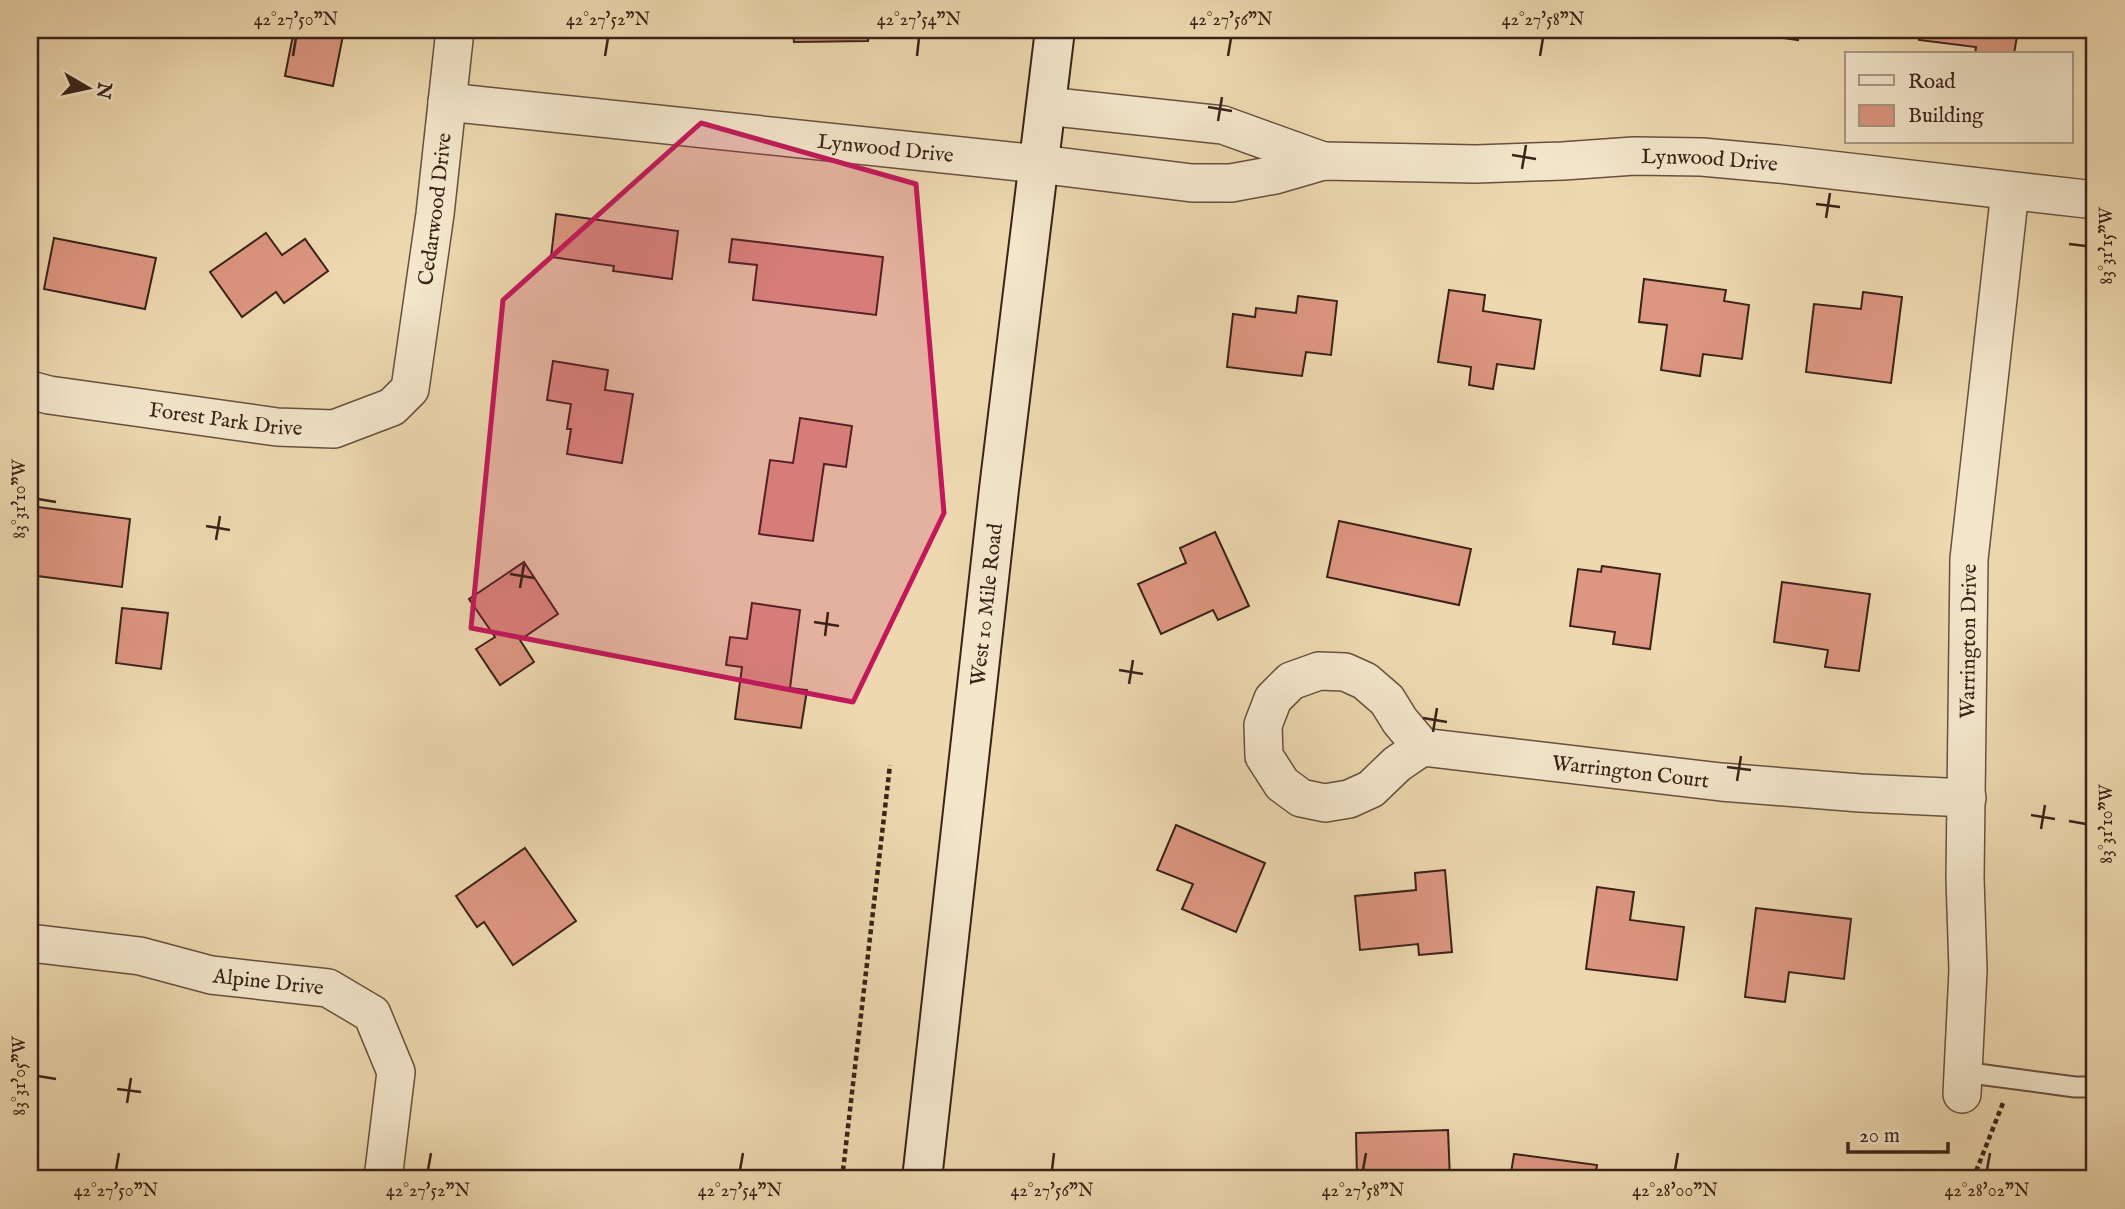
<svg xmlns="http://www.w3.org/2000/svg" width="2125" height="1209" font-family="'IM FELL English',serif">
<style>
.building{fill:#dd9681;stroke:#3a2219;stroke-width:2}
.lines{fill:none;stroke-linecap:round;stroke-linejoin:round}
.service-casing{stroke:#67503e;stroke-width:23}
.minor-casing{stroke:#67503e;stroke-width:40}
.secondary-casing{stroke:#3a2219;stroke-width:42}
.path{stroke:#3a2219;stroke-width:4.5;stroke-dasharray:5 3.5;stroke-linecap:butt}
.service{stroke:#f3e6cb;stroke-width:19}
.minor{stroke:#f3e6cb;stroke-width:37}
.secondary{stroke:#f3e6cb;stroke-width:38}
.marked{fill:#c2185b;fill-opacity:0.2;stroke:#c2185b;stroke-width:5;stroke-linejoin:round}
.ticks{fill:none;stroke:#3a2219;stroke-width:2.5}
.labels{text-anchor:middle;stroke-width:7;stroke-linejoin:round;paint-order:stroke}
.street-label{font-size:21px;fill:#3a2219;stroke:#f3e6cb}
.neatline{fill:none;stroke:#3a2219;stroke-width:2.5}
.ticks-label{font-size:18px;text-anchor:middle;fill:#3a2219}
</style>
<rect width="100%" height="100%" fill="#edd8af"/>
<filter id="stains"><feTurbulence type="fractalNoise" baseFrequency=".00286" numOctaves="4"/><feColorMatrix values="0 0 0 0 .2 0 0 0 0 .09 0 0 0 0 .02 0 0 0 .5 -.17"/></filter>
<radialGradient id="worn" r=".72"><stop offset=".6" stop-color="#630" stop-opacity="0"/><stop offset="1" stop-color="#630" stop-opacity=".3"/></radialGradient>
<g class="building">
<polygon points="294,30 344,30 333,86 285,76"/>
<polygon points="793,30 869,30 868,41 794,42"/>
<polygon points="1398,30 1433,30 1433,35"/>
<polygon points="1607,30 1646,30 1645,35"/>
<polygon points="1724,30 1799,30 1798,40"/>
<polygon points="1920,30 2018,30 2014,54 1975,54 1976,47 1919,40"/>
<polygon points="556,214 678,231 672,279 613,271 614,266 551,257"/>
<polygon points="266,233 282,255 305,239 328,271 284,303 276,292 242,317 210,272"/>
<polygon points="54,238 156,258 145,309 44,289"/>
<polygon points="732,239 883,257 876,315 753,300 757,265 729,262"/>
<polygon points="1644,279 1726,290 1724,301 1749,305 1742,359 1703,354 1700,376 1661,370 1667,325 1639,322"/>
<polygon points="1449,290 1485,295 1483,311 1541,320 1534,369 1497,364 1493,389 1469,385 1471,367 1438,362"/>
<polygon points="1863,292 1902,297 1891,383 1806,372 1814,304 1861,309"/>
<polygon points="1298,296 1337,301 1331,355 1306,352 1302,376 1227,367 1233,314 1255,317 1256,308 1296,313"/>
<polygon points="2095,341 2095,390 2089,390"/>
<polygon points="553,361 608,370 605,390 633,394 622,463 567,454 571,429 567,429 571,404 547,400"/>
<polygon points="800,418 852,426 846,467 824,464 813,541 759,534 770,460 793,463"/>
<polygon points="30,506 130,519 122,587 30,575"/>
<polygon points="1339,521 1471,549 1459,605 1327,577"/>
<polygon points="1215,532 1249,606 1218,620 1213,610 1161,634 1138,584 1186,563 1180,548"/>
<polygon points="524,562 558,614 520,640 534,662 500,685 476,649 495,637 469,599"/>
<polygon points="1602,566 1660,574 1650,649 1613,644 1615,632 1570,626 1578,569 1601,572"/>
<polygon points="1782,582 1870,594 1859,671 1825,667 1828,650 1774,642"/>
<polygon points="752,603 800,610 790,688 807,690 801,728 735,719 742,667 726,665 730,637 747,639"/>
<polygon points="122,608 168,613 161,669 116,663"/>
<polygon points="2094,639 2095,639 2095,680 2089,679"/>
<polygon points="1176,825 1265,863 1236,932 1182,909 1193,884 1157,870"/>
<polygon points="525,848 576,921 513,965 484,922 477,927 456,896"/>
<polygon points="1445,870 1452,952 1419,955 1418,944 1360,950 1355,896 1416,890 1415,873"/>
<polygon points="1597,887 1634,892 1630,920 1684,927 1677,980 1586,969"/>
<polygon points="1756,908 1851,919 1844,979 1789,972 1785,1002 1745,997"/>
<polygon points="2089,1031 2095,1031 2095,1068 2087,1067"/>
<polygon points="1448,1130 1450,1179 1357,1179 1356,1133"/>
<polygon points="1514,1154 1597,1165 1595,1179 1510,1179"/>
<polygon points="1651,1170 1717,1178 1717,1179 1650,1179"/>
</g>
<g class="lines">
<defs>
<polyline id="service" points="1963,1072 2075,1087 2095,1087"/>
<g id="minor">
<path id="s1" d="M447,102L1039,164L1192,183H1231L1275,175L1323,161L1476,164L1563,161L1634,156L1702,157L1779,164L2095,200"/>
<polyline points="1046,106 1223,125 1323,161"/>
<path id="s2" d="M30,390L49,395L277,427L334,429L392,407L410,389L435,214L455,30"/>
<path id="s3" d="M1422,747L1400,721L1387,700L1365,681L1345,672L1319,671L1291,681L1273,699L1263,725L1264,756L1282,784L1301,798L1325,803L1349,799L1371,789L1397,764L1422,747L1721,782L1860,793L1967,798"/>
<path id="s4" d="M30,943L140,956L211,975L328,988L372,1014L396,1072L383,1179"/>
<path id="s5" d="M1962,1094L1968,970L1965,878L1969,559L2010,191"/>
</g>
<g id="secondary">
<path id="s6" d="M922,1179L999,489L1055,30"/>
</g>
</defs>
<use href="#service" class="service-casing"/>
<use href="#minor" class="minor-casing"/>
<use href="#secondary" class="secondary-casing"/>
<g class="path">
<polyline points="842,1179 890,765"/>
<polyline points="1973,1179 2003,1103"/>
</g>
<use href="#service" class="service"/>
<use href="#minor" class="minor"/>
<use href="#secondary" class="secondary"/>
</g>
<path class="marked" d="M701,123L916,184L944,513L853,702L471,628L503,300Z"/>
<path class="ticks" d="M293,56L296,38M605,56L608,38M917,56L919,38M1228,56L1231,38M1540,56L1543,38M1208,107L1232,111M1218,121L1222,97M1512,155L1536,159M1522,169L1526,145M1816,204L1840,207M1826,218L1830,193M2069,244L2086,246M38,499L56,502M206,526L230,530M216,540L220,516M510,574L534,578M520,588L524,564M814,622L839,626M825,636L828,612M1119,670L1143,674M1129,684L1133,660M1423,718L1447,722M1433,732L1437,708M1727,767L1751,770M1737,781L1741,756M2031,815L2055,819M2069,821L2086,824M2041,829L2045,805M38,1076L56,1079M117,1089L141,1092M127,1103L131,1078M116,1170L119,1153M428,1170L431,1153M740,1170L743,1153M1052,1170L1054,1153M1363,1170L1366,1153M1675,1170L1678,1153M1987,1170L1990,1153"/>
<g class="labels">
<g class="street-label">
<text dy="7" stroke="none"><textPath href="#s1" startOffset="441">Lynwood Drive</textPath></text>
<text dy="7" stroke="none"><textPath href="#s1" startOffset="1270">Lynwood Drive</textPath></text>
<text dy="7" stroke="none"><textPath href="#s2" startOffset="576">Cedarwood Drive</textPath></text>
<text dy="7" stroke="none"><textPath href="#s2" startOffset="198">Forest Park Drive</textPath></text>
<text dy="7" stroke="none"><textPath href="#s6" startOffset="578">West 10 Mile Road</textPath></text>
<text dy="7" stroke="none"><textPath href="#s5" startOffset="453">Warrington Drive</textPath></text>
<text dy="7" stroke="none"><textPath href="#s3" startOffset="656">Warrington Court</textPath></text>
<text dy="7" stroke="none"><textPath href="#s4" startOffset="242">Alpine Drive</textPath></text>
</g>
</g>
<rect width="2125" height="1209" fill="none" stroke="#edd8af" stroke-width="77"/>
<rect x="1845" y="52" width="228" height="91" fill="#f3e6cb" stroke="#a99884" stroke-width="2"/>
<rect x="1859" y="75" width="35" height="10" fill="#f3e6cb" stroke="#a99884" stroke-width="2"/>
<text x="1908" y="88" font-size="21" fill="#3a2219">Road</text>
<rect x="1859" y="105" width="35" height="21" fill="#dd9681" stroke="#a99884" stroke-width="2"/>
<text x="1908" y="122" font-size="21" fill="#3a2219">Building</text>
<g transform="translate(88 88) rotate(99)" stroke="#f3e6cb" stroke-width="5" paint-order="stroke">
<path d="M0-5L12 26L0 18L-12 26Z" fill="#3a2219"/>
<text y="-10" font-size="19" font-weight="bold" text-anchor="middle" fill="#3a2219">N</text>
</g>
<path d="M1848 1142v10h100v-10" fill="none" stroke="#3a2219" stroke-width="3.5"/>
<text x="1859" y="1142" font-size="21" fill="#3a2219" stroke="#f3e6cb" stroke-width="5" paint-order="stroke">20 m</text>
<rect x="38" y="38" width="2048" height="1132" class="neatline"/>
<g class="ticks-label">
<text x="296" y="25">42°27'50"N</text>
<text x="608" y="25">42°27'52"N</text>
<text x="919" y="25">42°27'54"N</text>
<text x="1231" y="25">42°27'56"N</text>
<text x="1543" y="25">42°27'58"N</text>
<text transform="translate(2106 246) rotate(-90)" y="6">83°31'15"W</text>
<text transform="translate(19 499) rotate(-90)" y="6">83°31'10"W</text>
<text transform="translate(2106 824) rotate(-90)" y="6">83°31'10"W</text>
<text transform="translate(19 1076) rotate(-90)" y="6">83°31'05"W</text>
<text x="116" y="1196">42°27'50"N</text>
<text x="428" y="1196">42°27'52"N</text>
<text x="740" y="1196">42°27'54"N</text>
<text x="1052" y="1196">42°27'56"N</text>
<text x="1363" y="1196">42°27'58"N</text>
<text x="1675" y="1196">42°28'00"N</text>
<text x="1987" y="1196">42°28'02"N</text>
</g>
<rect width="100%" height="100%" filter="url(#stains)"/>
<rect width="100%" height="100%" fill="url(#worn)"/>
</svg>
